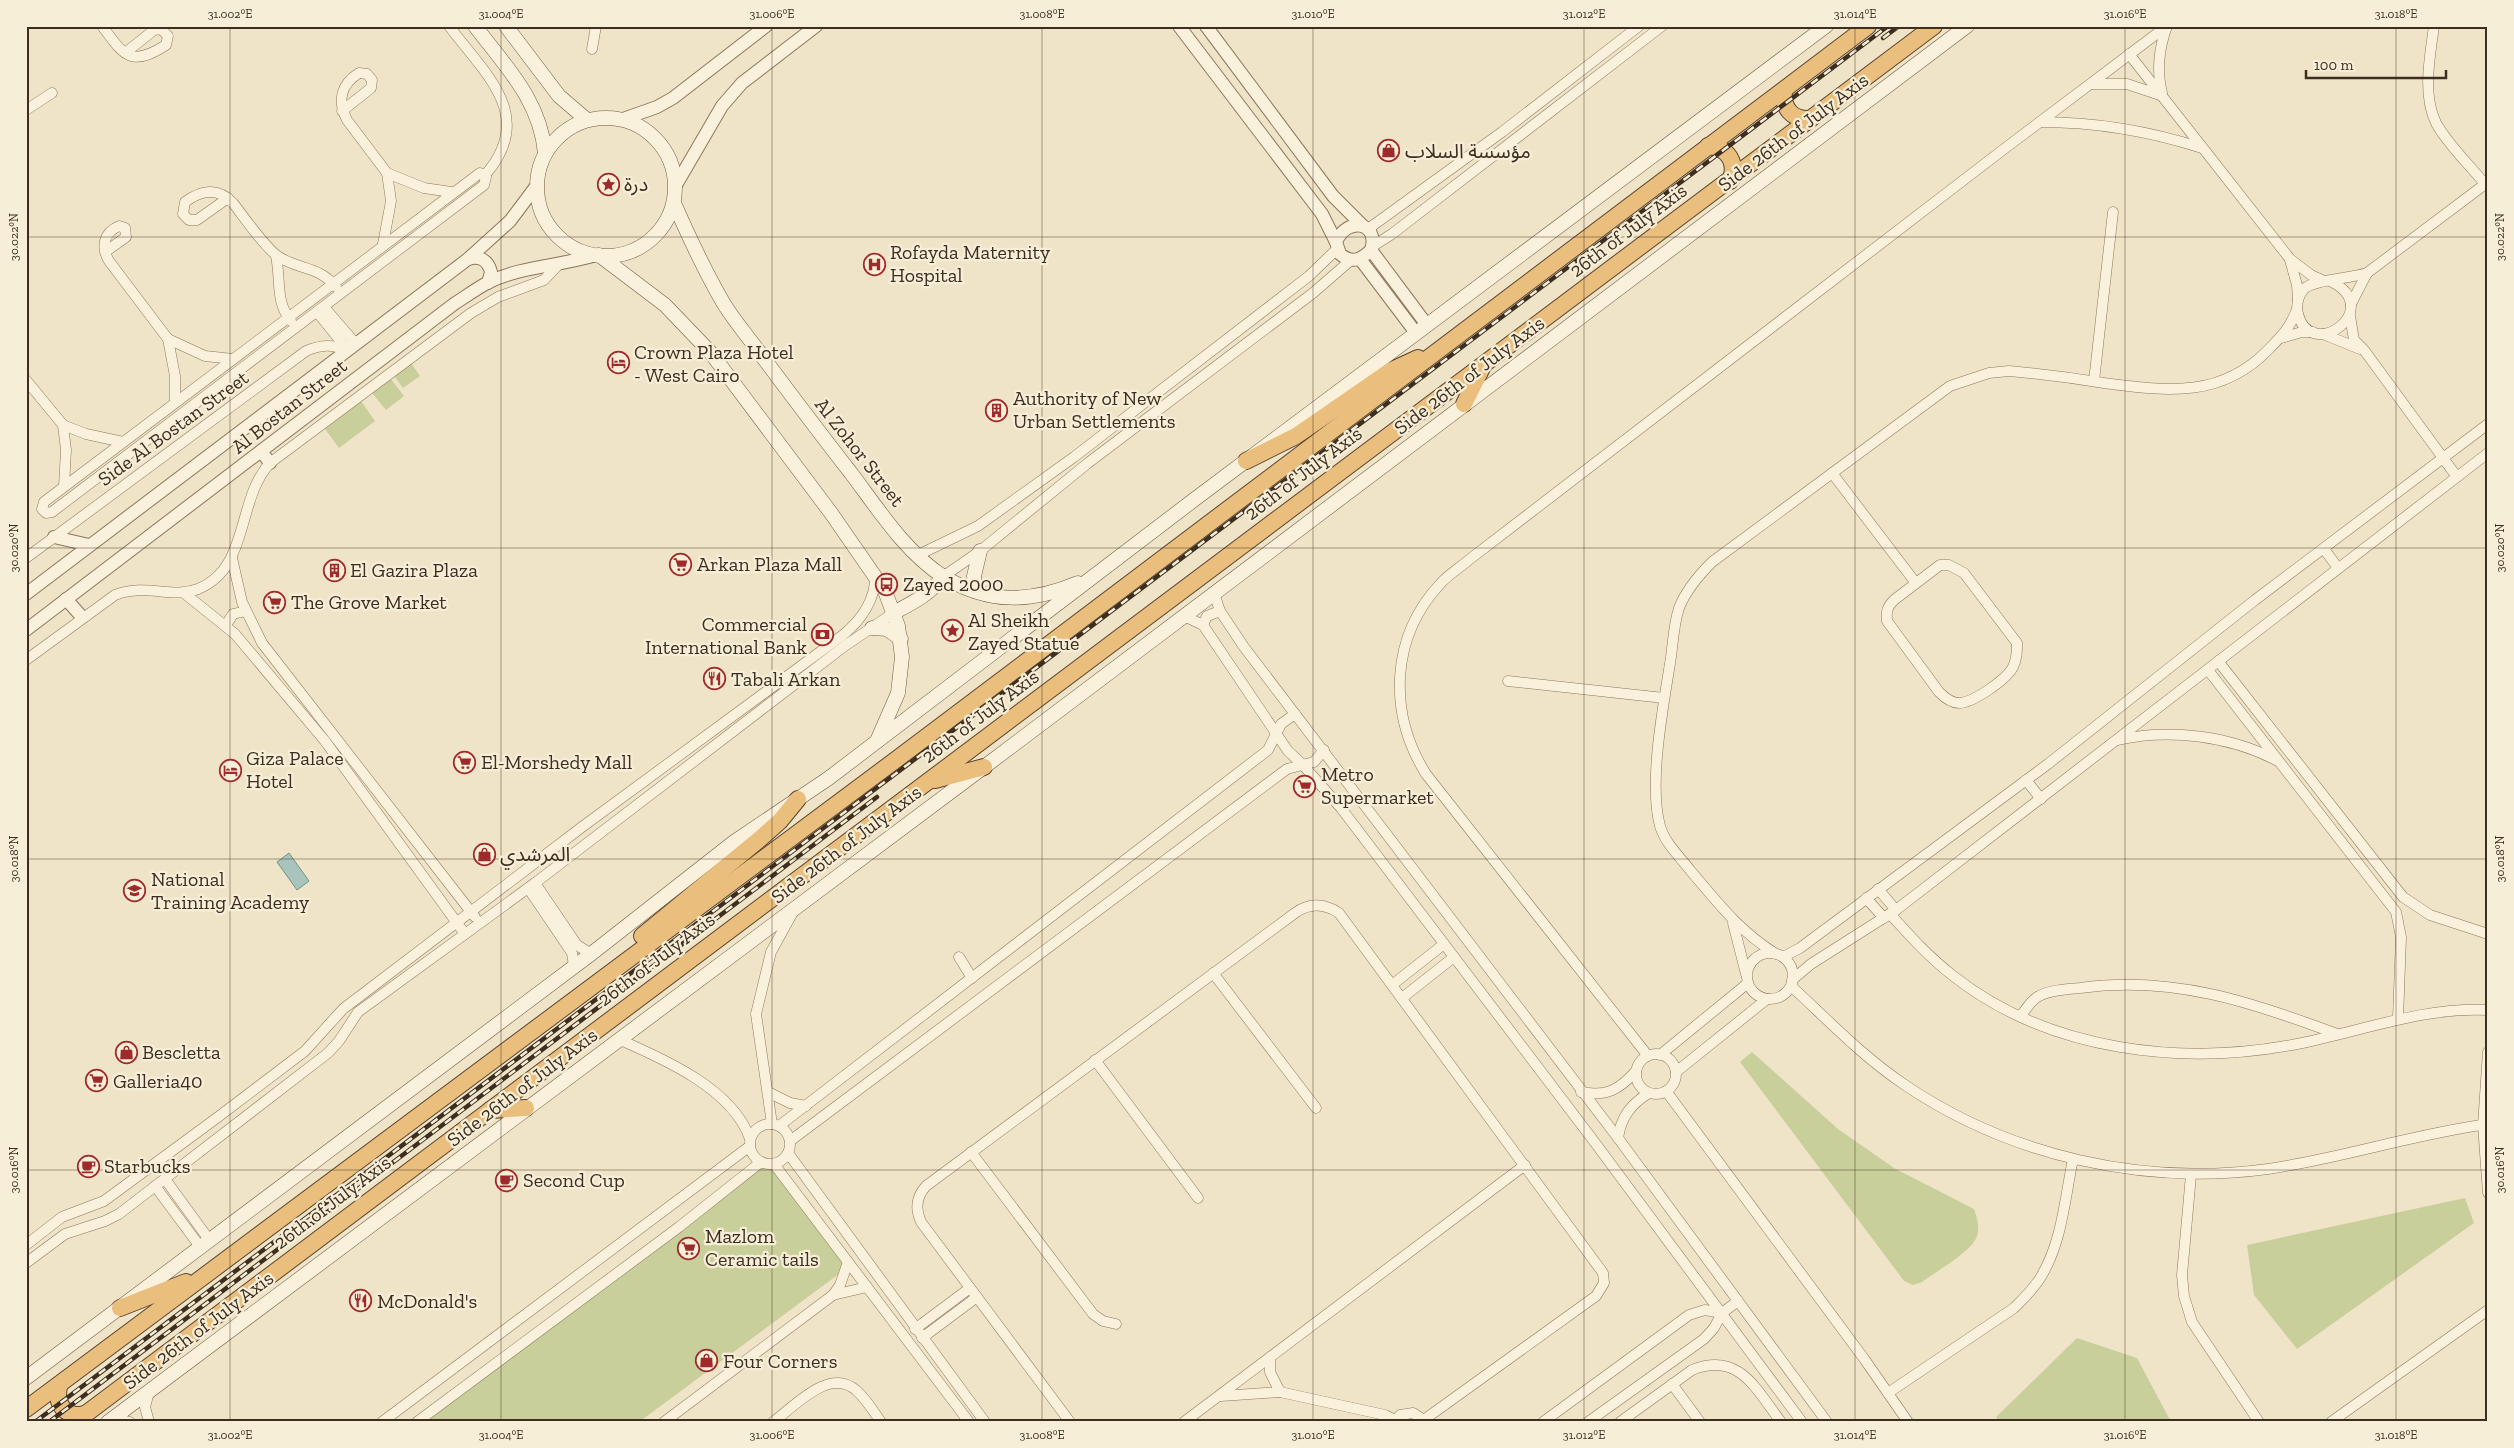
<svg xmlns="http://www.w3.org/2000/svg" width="2514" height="1448" font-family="'Zilla Slab','Noto Sans Arabic',serif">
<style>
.green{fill:#c9cf9b}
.water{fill:#a9c4bc;stroke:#6f938a}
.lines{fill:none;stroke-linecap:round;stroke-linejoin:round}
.minor-casing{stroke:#8d765c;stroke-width:11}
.tertiary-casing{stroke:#8d765c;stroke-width:14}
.secondary-casing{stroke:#6f573f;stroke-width:15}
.trunk-casing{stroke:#5b4430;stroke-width:18}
.minor{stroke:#faf1dc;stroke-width:10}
.tertiary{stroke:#faf1dc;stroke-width:12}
.secondary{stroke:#faf1dc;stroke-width:14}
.trunk{stroke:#eabe7c;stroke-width:16}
.rail-casing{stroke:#3d2e20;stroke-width:4.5}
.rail{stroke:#f7eed8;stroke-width:2.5;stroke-dasharray:8;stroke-linecap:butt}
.ticks{fill:none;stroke:#3d2e20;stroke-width:1;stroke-opacity:0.45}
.labels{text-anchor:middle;stroke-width:4.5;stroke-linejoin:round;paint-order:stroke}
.street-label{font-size:20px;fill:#3d2e20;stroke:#f7eed8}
.poi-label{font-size:20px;fill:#3d2e20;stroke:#f7eed8;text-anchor:start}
.neatline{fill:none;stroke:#3d2e20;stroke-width:2}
.ticks-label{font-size:12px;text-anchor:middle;fill:#3d2e20}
</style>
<rect width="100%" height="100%" fill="#f0e4c8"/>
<g class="green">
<polygon points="411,363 420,376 403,388 394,376"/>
<polygon points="391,379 404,396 386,410 372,393"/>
<polygon points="361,401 375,421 339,448 325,429"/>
<path d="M1752,1052L1838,1129L1894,1168L1974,1209C1977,1218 1980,1226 1977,1236C1973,1251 1935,1272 1922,1282L1913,1285L1904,1281L1740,1062Z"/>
<polygon points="775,1158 855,1262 639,1422 423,1422"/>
<polygon points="2465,1198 2474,1223 2297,1349 2254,1295 2247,1245"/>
<polygon points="2077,1338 2137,1358 2171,1422 1999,1422 1996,1417"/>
</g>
<polygon class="water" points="289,853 309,881 297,890 277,862"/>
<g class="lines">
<defs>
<g id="minor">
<path d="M102,26C124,55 130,68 166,45L168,36L161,29L154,30L125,53"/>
<path d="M449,26C485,74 537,116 485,175"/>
<path d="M2434,26C2430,57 2422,94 2436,123C2448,145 2469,164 2485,184"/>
<polyline points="592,49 596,26"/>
<polyline points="2129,54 2290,259 2311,275 2322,280"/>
<polyline points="2091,84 2127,84 2160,95"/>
<path d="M2162,93C2156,69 2159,48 2167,26"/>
<polyline points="26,110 52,93"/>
<path d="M342,111L371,88L372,80L367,74L359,73C341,84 337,101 347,120L387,173L424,188L451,192"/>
<path d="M2040,122C2097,122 2149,131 2202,148"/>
<polygon points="480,173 486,177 484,185 52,512 46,513 42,509 44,502"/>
<path d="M228,198L197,220H189L183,214L185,202C201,190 218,187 233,203C244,217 266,249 279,257C300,270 319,266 336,287"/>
<polyline points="1368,229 1502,132 1639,26"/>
<polyline points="383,244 391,201 387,173"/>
<polyline points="1373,246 1392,234 1662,26"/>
<path d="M105,252L126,237L125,228L119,226C103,233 101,247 109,261L168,339L175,376V402"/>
<path d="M276,256C281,279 275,302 291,321"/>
<polyline points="2290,260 2297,285 2298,299"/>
<path d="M2330,281C2387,308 2311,364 2298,314C2296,305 2298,296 2304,289C2314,279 2350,279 2367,273L2488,182"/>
<polyline points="2351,304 2367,273"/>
<polyline points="324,307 356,344"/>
<polyline points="317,312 348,350"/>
<polyline points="2350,316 2354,340 2364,350 2457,477"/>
<polyline points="2323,334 2360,349"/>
<polyline points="2281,338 2302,332 2313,332"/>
<polyline points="168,339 205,356 233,359"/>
<polyline points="26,380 63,425 86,434 123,442"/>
<polyline points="2094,381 2113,212"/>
<polyline points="63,425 66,450 64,486"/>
<polyline points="1832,473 1915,582"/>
<polyline points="2324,549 2338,568"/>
<polyline points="918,555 978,526 1074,457 1309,276 1337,249"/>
<path d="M26,558L306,351C320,345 333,343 346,351"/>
<polyline points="232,558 242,602 262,643 475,917"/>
<path d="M1940,565H1949L1964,573L2017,643C2017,651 2017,659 2013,667C2007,679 1973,703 1959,703C1951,703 1945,698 1939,692L1887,621C1886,612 1887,607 1894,600Z"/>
<polyline points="944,576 980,551 1088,463 1313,293 1351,260"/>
<polyline points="184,593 235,634 325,741 465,934"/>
<polyline points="1214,593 1220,611 1244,647 1618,1138 1827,1422"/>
<polyline points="1184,616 1203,625 1288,751 1303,765 1341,808 1596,1144 1802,1422"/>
<polyline points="226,625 233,614 246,611"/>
<polyline points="1203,625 1207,616 1220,611"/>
<path d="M26,660L115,595C147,583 172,599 198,589C250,568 236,500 270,463L471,313L498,297L544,280L558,265"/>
<polyline points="2218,661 2403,897 2430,915 2488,934"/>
<polyline points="2208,670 2396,912 2401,937 2398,1019"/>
<polyline points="1508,681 1664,698"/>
<path d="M2118,740C2169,728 2230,736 2276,760"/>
<polyline points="2026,780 2041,799"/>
<polyline points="535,883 577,945 591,954"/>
<polyline points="528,888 572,953 574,966"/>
<polyline points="1878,889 1896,910"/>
<polyline points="1866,898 1884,918"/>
<path d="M1890,914C1910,936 1929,957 1952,975C2049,1052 2184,1067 2302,1043C2365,1030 2423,1007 2488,1010"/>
<polyline points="1733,923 1746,974"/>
<circle cx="1770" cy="976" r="23"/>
<path d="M1776,954C1740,932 1717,902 1690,870C1679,856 1665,843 1660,826C1648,782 1664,703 1671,657C1673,641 1674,623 1679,608C1686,590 1698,576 1712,562L1950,386L1989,373L2009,371C2041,374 2073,378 2104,383C2167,391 2221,399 2269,349C2282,336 2291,326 2297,309"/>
<polyline points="959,957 972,978"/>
<polyline points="1783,957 1800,948 2048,764 2255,600 2488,424"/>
<polyline points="1213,973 1316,1108"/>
<polyline points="1792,980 1811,964 1896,910 2488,453"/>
<polyline points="1392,985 1444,944"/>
<path d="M1791,986C1828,1020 1863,1057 1905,1085C2010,1156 2143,1186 2268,1169C2342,1158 2414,1134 2488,1124"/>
<polyline points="1402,998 1454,957"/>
<path d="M2021,1016C2026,1009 2031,1000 2039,996C2050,990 2067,989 2080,988C2172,975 2252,1002 2337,1034"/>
<path d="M618,1039C664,1059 733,1089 750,1139"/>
<polyline points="2488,1052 2483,1125 2488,1193"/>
<circle cx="1656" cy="1074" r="20"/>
<polyline points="1660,1055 1748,983"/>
<path d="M1648,1056L1426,774C1388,713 1390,637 1441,583C1449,574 1461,567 1470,559L2004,149L2167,26"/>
<polyline points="1095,1060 1198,1198"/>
<polyline points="1676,1072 1767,999"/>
<polyline points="1666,1091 1865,1360 1908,1422"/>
<polyline points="768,1092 790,1103 806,1106"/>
<path d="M1581,1092C1606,1097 1619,1090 1636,1071"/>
<polyline points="772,1124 756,1014 771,952 793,912"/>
<circle cx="770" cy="1144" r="20"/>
<polyline points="779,1126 1268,750 1281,724 1295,714"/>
<path d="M1618,1138C1621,1117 1631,1104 1649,1093"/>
<polyline points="790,1141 1287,769 1314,762 1324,750"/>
<polyline points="971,1152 1093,1314 1103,1321 1116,1324"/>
<polyline points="788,1153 985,1422"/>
<polyline points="774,1164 969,1422"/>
<polyline points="2191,1175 2182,1275 2184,1296 2192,1322 2259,1422"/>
<polyline points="165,1179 210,1241"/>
<polyline points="155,1186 201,1248"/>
<path d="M26,1245L62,1217L104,1201L218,1117L305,1051L343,1009L582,827L843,635C861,620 876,599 875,575"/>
<polyline points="26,1263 65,1234 105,1221 119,1214 328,1053 339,1041 358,1012 535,883 846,645 895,612"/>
<polyline points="833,1295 867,1287"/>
<polyline points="915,1329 970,1288"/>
<polyline points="922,1338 977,1297"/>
<polyline points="1270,1357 1270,1372 1280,1392"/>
<polyline points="1672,1384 1700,1422"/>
<polyline points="149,1392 145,1407 149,1422"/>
<path d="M1888,1393L2014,1308C2024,1298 2035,1288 2042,1275C2062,1241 2065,1198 2073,1159"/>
<polyline points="1221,1396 1280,1392 1385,1415 1395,1420"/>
<polyline points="113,1418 130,1422"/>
<polyline points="382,1422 750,1146"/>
<polyline points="417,1422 679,1227 761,1162"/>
<polyline points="664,1422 833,1295 840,1285 848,1262"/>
<path d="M773,1422C795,1406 830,1366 857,1391C866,1399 874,1412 881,1422"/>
<path d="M1070,1422L921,1222C915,1209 916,1197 926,1186L1295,913C1309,903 1324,903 1339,913L1603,1273L1604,1283L1596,1296L1425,1419"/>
<polyline points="1184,1422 1525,1165"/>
<polyline points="1394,1422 1400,1415 1413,1413 1427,1422"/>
<polyline points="1543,1422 1689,1315 1705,1310 1722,1313"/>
<polyline points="1588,1422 1704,1339 1714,1328 1722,1313 1738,1301"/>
<path d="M1620,1422L1692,1370C1739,1351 1756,1389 1781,1422"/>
<polyline points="2331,1422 2488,1310"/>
</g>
<g id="tertiary">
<polyline points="1179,26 1322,214 1336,242"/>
<polyline points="1206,26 1333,196 1363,226"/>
<polyline points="623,119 657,107 673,98 766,26"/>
<polyline points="676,185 722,106 742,83 816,26"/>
<path d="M1371,250C1361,260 1352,264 1340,254L1336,242C1347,216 1380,222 1371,250L1427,325"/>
<path d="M468,259C479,255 488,260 491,272L488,283"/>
<polyline points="1360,259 1416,333"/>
<polyline points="261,451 270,463"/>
<polyline points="54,537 89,545"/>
<polyline points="26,594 468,259 510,221 537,185"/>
<polyline points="66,599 82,617"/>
<path d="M26,630L454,304C465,297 476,289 487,283C521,266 560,266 596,255"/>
</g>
<g id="secondary">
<path d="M475,26C506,67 540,100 545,153"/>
<polyline points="506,26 559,96 587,120"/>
<circle cx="606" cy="187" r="69"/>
<path d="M674,203C689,237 705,272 724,304C735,322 750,339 762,356C792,396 821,435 851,473C878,509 906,553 944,577C989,604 1031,603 1078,583"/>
<polyline points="599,255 665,305 711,353 831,513 885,591 898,626 902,657 898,693 877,741"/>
<polyline points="975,591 974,576 980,551"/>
<path d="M895,612C914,602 930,594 944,576"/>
<polyline points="872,628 887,629 901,639"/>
<polyline points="26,1378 591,954 734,842 829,778 1195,499 1826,26"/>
<polyline points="108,1422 984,767 1967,26"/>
</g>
<g id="trunk">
<path d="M1784,90C1782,108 1792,120 1810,119"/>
<path d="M1708,146C1728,147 1738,163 1730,181"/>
<polyline points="1464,404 1482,368"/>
<polyline points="1246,461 1296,436 1390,371 1418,358"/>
<polyline points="935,780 984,767"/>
<polyline points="642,936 761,838 780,821 798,799"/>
<polyline points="490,1110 526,1108"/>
<polyline points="120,1308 186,1282"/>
<path d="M60,1384C53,1403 66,1419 85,1414"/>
<polyline points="26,1409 901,756 1868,26"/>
<polyline points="75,1422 1934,26"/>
</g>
</defs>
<use href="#minor" class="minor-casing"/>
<use href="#tertiary" class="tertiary-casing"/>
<use href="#secondary" class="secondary-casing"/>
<use href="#trunk" class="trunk-casing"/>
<use href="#minor" class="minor"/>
<use href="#tertiary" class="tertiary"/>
<use href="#secondary" class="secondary"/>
<use href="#trunk" class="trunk"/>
<defs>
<g id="rail">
<polyline points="1883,38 1899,26"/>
<polyline points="35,1422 1888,26"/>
<polyline points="49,1422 877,797"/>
</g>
</defs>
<use href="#rail" class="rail-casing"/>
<use href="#rail" class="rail"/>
</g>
<path class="ticks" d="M230,26V1422M501,26V1422M772,26V1422M1042,26V1422M1313,26V1422M1584,26V1422M1855,26V1422M2125,26V1422M2396,26V1422M26,237H2488M26,548H2488M26,859H2488M26,1170H2488"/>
<defs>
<symbol id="shop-ring" viewBox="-11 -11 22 22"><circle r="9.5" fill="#f7eed8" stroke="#9e2a2b" stroke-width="1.5"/><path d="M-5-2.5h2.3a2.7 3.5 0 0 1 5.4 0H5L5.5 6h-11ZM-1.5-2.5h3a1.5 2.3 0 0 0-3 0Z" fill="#9e2a2b"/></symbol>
<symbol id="sight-ring" viewBox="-11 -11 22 22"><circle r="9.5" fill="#f7eed8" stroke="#9e2a2b" stroke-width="1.5"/><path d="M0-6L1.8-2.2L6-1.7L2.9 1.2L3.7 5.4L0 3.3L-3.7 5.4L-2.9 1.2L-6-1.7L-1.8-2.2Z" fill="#9e2a2b"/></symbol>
<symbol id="hospital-ring" viewBox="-11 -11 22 22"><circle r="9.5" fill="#f7eed8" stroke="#9e2a2b" stroke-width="1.5"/><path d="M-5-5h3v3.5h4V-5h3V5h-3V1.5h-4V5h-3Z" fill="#9e2a2b"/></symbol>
<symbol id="hotel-ring" viewBox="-11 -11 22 22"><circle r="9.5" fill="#f7eed8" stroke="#9e2a2b" stroke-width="1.5"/><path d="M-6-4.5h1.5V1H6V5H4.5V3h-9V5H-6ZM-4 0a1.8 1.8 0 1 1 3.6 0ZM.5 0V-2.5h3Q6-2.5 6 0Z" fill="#9e2a2b"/></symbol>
<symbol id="building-ring" viewBox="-11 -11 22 22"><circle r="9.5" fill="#f7eed8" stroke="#9e2a2b" stroke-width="1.5"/><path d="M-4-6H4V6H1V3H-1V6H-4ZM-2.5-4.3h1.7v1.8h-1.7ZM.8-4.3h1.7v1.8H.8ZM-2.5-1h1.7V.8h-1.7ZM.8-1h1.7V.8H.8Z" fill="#9e2a2b"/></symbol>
<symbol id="supermarket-ring" viewBox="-11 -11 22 22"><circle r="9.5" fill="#f7eed8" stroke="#9e2a2b" stroke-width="1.5"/><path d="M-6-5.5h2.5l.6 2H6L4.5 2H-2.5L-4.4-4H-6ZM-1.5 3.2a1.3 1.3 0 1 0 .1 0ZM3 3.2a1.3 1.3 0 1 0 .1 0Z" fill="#9e2a2b"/></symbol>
<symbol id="bus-ring" viewBox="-11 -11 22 22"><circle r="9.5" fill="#f7eed8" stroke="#9e2a2b" stroke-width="1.5"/><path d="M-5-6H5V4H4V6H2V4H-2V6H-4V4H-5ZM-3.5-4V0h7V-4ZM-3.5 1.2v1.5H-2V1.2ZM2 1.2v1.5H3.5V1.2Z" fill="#9e2a2b"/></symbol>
<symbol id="bank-ring" viewBox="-11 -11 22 22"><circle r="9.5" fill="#f7eed8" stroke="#9e2a2b" stroke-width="1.5"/><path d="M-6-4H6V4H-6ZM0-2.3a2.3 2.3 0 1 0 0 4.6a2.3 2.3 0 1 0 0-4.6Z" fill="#9e2a2b"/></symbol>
<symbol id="restaurant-ring" viewBox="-11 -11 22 22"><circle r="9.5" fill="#f7eed8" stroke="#9e2a2b" stroke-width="1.5"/><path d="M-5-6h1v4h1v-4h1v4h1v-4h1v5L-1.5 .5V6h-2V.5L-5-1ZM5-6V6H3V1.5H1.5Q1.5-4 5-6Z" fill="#9e2a2b"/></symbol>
<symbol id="university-ring" viewBox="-11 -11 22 22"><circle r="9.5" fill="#f7eed8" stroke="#9e2a2b" stroke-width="1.5"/><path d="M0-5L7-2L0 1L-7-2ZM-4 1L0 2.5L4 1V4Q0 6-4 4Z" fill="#9e2a2b"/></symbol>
<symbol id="cafe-ring" viewBox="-11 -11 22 22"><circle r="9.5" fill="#f7eed8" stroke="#9e2a2b" stroke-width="1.5"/><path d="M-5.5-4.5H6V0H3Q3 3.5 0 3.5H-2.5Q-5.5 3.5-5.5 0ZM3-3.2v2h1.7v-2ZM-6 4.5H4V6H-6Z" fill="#9e2a2b"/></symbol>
</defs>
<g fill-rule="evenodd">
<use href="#shop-ring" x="1376" y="138" width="25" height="25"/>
<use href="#sight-ring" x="596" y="172" width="25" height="25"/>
<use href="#hospital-ring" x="862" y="252" width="25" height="25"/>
<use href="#hotel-ring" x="606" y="350" width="25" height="25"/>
<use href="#building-ring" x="984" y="398" width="25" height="25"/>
<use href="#supermarket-ring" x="668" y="552" width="25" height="25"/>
<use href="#building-ring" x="322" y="558" width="25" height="25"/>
<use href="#bus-ring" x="874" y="572" width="25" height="25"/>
<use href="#supermarket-ring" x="262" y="590" width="25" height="25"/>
<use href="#sight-ring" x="940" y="618" width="25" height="25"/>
<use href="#bank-ring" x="810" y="622" width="25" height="25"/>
<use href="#restaurant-ring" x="702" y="666" width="25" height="25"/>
<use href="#supermarket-ring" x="452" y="750" width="25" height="25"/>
<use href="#hotel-ring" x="218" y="758" width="25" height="25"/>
<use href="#supermarket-ring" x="1292" y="774" width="25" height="25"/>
<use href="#shop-ring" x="472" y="842" width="25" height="25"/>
<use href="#university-ring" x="122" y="878" width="25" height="25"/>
<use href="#shop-ring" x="114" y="1040" width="25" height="25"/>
<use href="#supermarket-ring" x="84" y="1068" width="25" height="25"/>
<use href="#cafe-ring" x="76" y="1154" width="25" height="25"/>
<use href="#cafe-ring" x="494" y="1168" width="25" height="25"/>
<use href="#supermarket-ring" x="676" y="1236" width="25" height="25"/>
<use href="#restaurant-ring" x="348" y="1288" width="25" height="25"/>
<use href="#shop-ring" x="694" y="1348" width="25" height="25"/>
</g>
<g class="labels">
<g class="street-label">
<text transform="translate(1793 132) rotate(-37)" y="7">Side 26th of July Axis</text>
<text transform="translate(1628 230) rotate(-37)" y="7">26th of July Axis</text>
<text transform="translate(1469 375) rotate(-37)" y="7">Side 26th of July Axis</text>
<text transform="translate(289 406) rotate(-38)" y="7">Al Bostan Street</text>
<text transform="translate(173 428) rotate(-36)" y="7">Side Al Bostan Street</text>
<text transform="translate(860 452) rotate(52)" y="7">Al Zohor Street</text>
<text transform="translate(1303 473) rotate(-37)" y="7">26th of July Axis</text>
<text transform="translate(980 716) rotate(-37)" y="7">26th of July Axis</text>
<text transform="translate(846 844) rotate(-37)" y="7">Side 26th of July Axis</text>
<text transform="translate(656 959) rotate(-37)" y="7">26th of July Axis</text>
<text transform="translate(522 1087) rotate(-37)" y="7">Side 26th of July Axis</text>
<text transform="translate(332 1202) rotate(-37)" y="7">26th of July Axis</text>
<text transform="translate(198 1330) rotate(-37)" y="7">Side 26th of July Axis</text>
</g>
<g class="poi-label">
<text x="1405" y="158">مؤسسة السلاب</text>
<text x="624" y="191">درة</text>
<text x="890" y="259">Rofayda Maternity<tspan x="890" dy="23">Hospital</tspan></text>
<text x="634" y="359">Crown Plaza Hotel<tspan x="634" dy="23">- West Cairo</tspan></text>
<text x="1013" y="405">Authority of New<tspan x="1013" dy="23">Urban Settlements</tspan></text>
<text x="697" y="571">Arkan Plaza Mall</text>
<text x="350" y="577">El Gazira Plaza</text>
<text x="903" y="591">Zayed 2000</text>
<text x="291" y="609">The Grove Market</text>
<text x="968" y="627">Al Sheikh<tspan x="968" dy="23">Zayed Statue</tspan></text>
<text x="807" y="631" text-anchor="end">Commercial<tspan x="807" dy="23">International Bank</tspan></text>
<text x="731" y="686">Tabali Arkan</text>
<text x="246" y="765">Giza Palace<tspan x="246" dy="23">Hotel</tspan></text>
<text x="481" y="769">El-Morshedy Mall</text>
<text x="1321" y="781">Metro<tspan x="1321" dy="23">Supermarket</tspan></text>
<text x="500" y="861">المرشدي</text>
<text x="151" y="886">National<tspan x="151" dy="23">Training Academy</tspan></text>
<text x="142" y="1059">Bescletta</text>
<text x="113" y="1088">Galleria40</text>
<text x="104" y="1173">Starbucks</text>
<text x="523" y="1187">Second Cup</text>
<text x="705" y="1243">Mazlom<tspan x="705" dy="23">Ceramic tails</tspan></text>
<text x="377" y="1308">McDonald's</text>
<text x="723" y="1368">Four Corners</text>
</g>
</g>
<rect width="2514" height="1448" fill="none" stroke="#f7eed8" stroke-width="55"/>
<path d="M2306 70v8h140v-8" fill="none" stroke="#3d2e20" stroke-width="2.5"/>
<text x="2314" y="70" font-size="15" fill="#3d2e20" stroke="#f7eed8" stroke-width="4" paint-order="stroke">100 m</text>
<rect x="28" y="28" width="2458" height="1392" class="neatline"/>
<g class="ticks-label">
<text x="230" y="18">31.002°E</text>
<text x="501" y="18">31.004°E</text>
<text x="772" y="18">31.006°E</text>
<text x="1042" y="18">31.008°E</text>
<text x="1313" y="18">31.010°E</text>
<text x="1584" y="18">31.012°E</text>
<text x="1855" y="18">31.014°E</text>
<text x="2125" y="18">31.016°E</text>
<text x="2396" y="18">31.018°E</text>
<text transform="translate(14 237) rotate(-90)" y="4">30.022°N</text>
<text transform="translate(2500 237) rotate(-90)" y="4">30.022°N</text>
<text transform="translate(14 548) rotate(-90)" y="4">30.020°N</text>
<text transform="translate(2500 548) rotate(-90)" y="4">30.020°N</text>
<text transform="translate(14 859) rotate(-90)" y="4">30.018°N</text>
<text transform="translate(2500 859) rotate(-90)" y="4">30.018°N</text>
<text transform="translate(14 1170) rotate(-90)" y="4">30.016°N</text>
<text transform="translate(2500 1170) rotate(-90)" y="4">30.016°N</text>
<text x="230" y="1439">31.002°E</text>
<text x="501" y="1439">31.004°E</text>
<text x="772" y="1439">31.006°E</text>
<text x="1042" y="1439">31.008°E</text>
<text x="1313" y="1439">31.010°E</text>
<text x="1584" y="1439">31.012°E</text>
<text x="1855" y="1439">31.014°E</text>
<text x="2125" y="1439">31.016°E</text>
<text x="2396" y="1439">31.018°E</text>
</g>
</svg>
